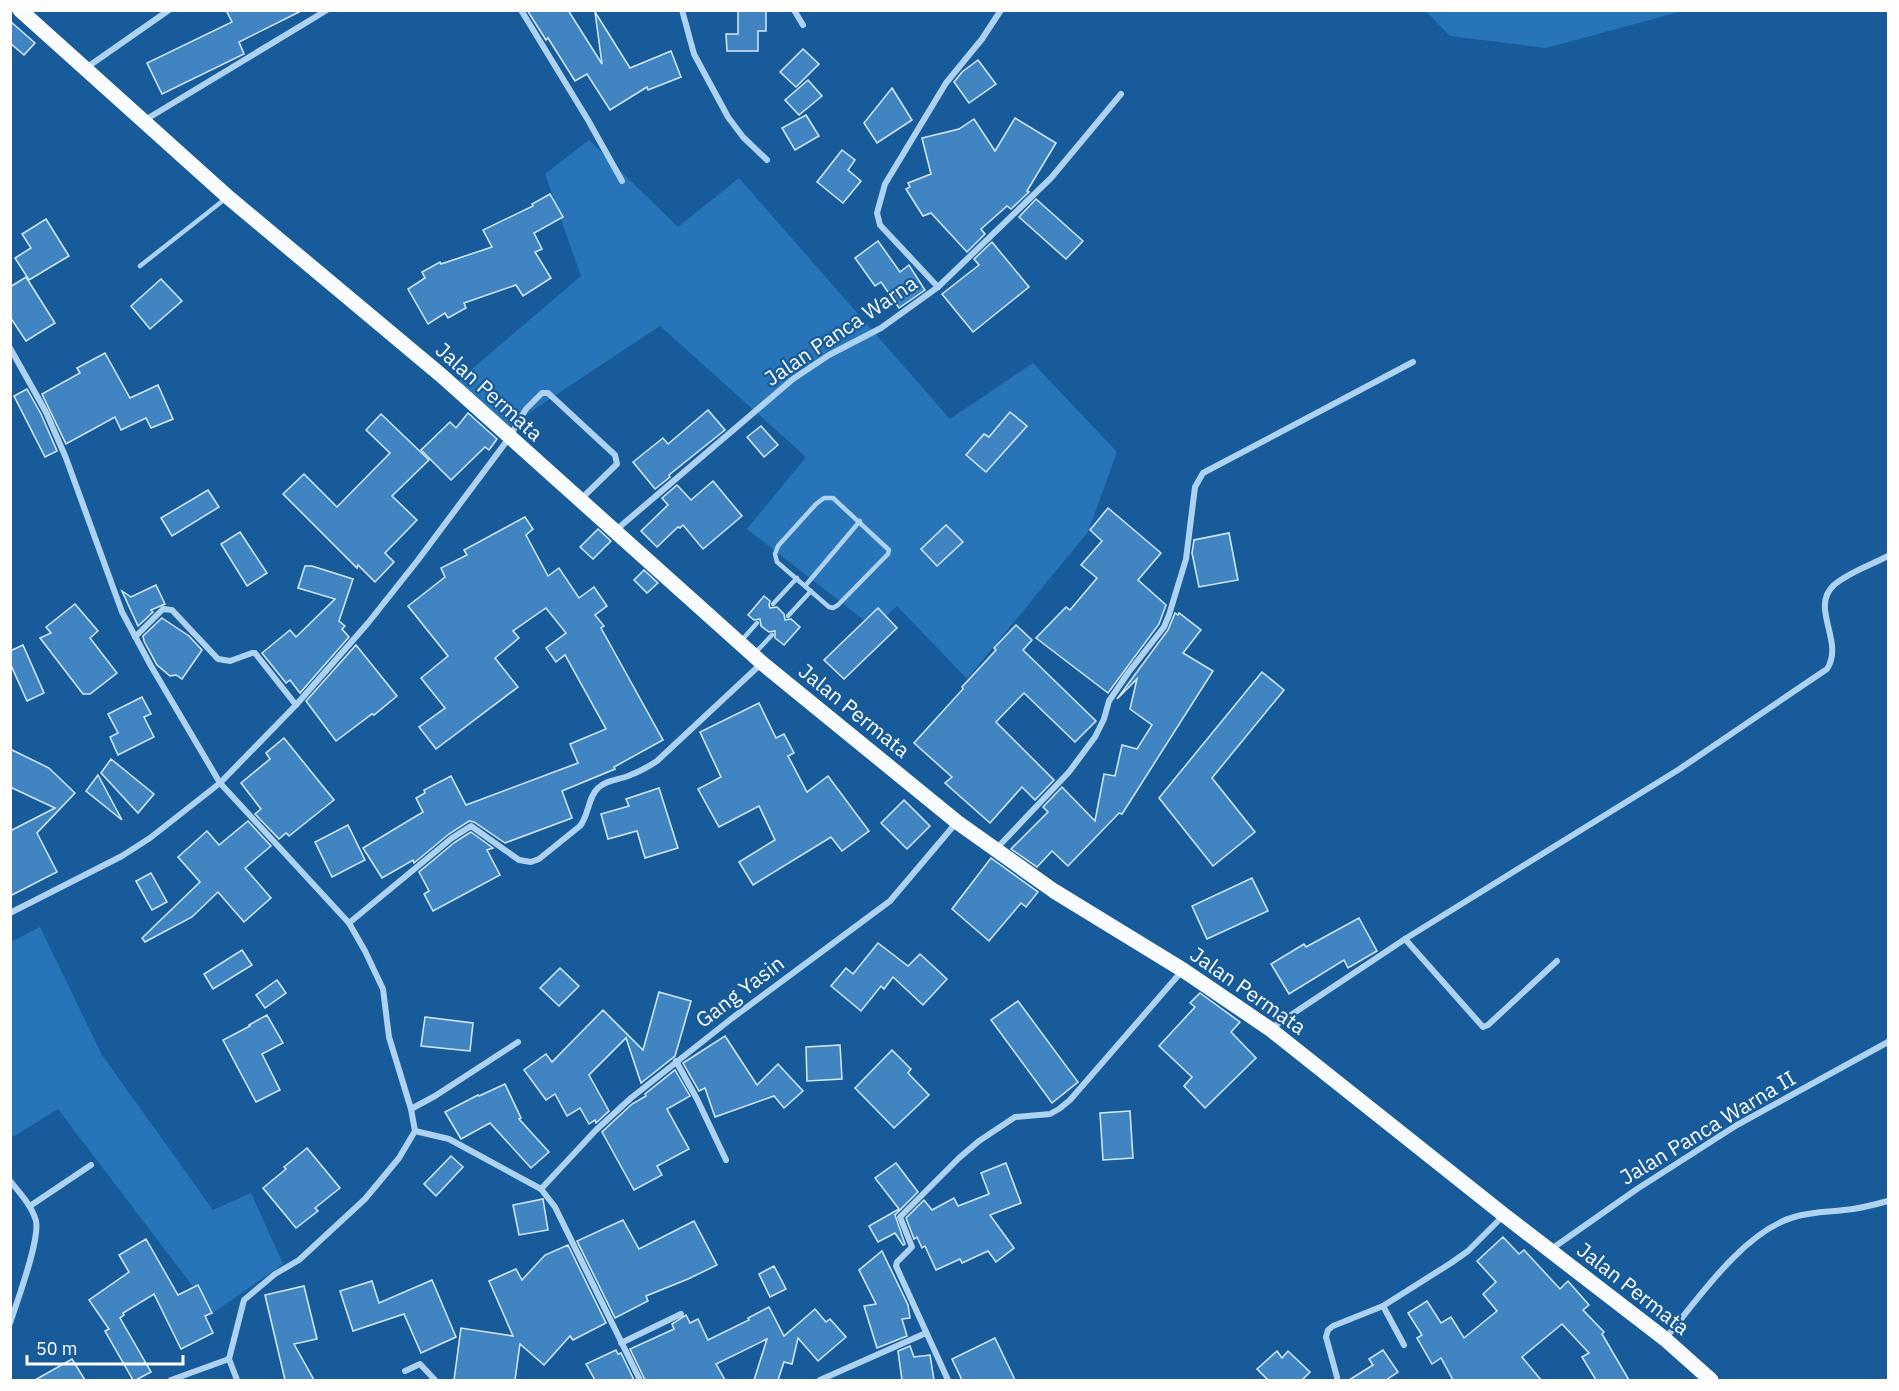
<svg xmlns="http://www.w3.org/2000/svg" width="1899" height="1391" font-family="'IBM Plex Sans',sans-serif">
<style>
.green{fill:#2774b8}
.building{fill:#4084c2;stroke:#d5eafc;stroke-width:1.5}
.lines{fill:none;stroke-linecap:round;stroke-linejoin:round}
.service{stroke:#aed2f2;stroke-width:4.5}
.minor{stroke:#aed2f2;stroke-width:6}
.primary{stroke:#f9fcff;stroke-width:15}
.labels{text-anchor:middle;stroke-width:4.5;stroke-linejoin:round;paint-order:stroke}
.street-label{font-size:21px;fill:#fff;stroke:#175b9b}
</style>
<rect width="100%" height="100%" fill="#175b9b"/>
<g class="green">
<polygon points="1426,11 1683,11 1546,48 1450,36"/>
<polygon points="589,140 678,227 739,178 950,419 1033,363 1117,452 1088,532 967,679 897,606 874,628 747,529 806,457 660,326 509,426 458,381 581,276 545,174"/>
<polygon points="40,927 102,1055 213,1210 251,1193 283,1264 213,1313 58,1109 11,1138 11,942"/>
</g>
<g class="building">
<polygon points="226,10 303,10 239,42 244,54 162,94 147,63 232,22"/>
<polygon points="527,10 568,10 602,64 595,12 630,68 671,51 681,77 648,90 647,87 610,110 587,74 575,81 548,38 546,40"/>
<polygon points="738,10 766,10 766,31 758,31 758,51 727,51 726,34 738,34"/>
<polygon points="10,21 35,43 24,55 10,43"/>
<polygon points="803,49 819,64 796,87 780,72"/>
<polygon points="978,60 996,84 969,103 954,82 962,72"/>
<polygon points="808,80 822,96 799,115 785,100"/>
<polygon points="892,88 912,120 877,143 864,123"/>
<polygon points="806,115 819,136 795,150 782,128"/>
<polygon points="1015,118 1056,143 1027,191 1029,192 1011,209 1007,206 981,229 985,234 967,252 931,213 923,216 906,189 910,187 908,183 931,174 922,138 959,129 974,119 995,151"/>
<polygon points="842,150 855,160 848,170 861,181 843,203 817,182"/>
<polygon points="550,194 563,217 534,233 542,249 535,252 551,278 523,296 516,285 464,303 466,308 448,318 445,313 428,324 408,289 425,278 422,272 440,262 441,264 492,247 483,230 533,206 532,204"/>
<polygon points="1036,199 1083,241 1066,259 1019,217"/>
<polygon points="46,219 69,256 29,280 15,258 31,248 22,234"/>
<polygon points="878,241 900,272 909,265 925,290 899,308 881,282 875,286 855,258"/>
<polygon points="992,242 1029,287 973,332 942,294 979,265 974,259"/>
<polygon points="26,277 55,323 26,341 10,317 10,287"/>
<polygon points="161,279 182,301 150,329 131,306"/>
<polygon points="105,353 130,398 158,385 173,419 151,428 146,418 121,430 115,417 66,444 42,394 80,373 77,368"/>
<polygon points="27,389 41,414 57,451 45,457 14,396"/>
<polygon points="708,410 725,430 669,475 670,477 655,489 633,462 663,438 668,444"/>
<polygon points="1010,412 1027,426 986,472 966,455 984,434 989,437"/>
<polygon points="468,413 497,439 489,450 485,447 451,480 421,450 450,422 456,428"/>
<polygon points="381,414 429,460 392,496 417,520 385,553 394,562 375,582 358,565 357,568 283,494 304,474 337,507 390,453 366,430"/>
<polygon points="761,426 778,445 764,457 747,437"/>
<polygon points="713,481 742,516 703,549 683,525 680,528 678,527 657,547 641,531 668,505 662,498 677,485 691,500"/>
<polygon points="208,490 219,507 172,536 161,518"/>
<polygon points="1108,508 1161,553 1138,580 1166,605 1159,624 1108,693 1036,638 1066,607 1070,610 1097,578 1081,565 1102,541 1090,530"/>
<polygon points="525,517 533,529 526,535 548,576 559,568 579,598 594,587 607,606 595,615 604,626 601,628 663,740 614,767 615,769 562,791 572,818 505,843 474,822 469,821 449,834 414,863 413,860 382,878 363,848 423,812 416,798 425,793 424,790 451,776 466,805 578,763 570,744 606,729 565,655 556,662 546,648 566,633 546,608 513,631 519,638 495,658 518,687 436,749 419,727 445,708 421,678 448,656 408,606 445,577 441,568 467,555 464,550"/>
<polygon points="946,525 963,542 937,566 921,549"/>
<polygon points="598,529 611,541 593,559 580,547"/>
<polygon points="240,532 267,573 247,586 221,544"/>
<polygon points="1229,533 1238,580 1199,587 1192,553 1194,540"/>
<polygon points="305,566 312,566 353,579 339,621 345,626 342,629 349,637 300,693 290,680 286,683 262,653 290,630 296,637 335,599 298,588"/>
<polygon points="644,570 658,583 647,593 634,580"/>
<polygon points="156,585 165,604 151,610 153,612 138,626 122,591 131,597"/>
<polygon points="764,596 770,601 769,605 770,608 777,607 784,614 785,620 791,619 800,627 784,645 775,638 775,631 769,632 761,626 760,619 754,620 748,615"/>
<polygon points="75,604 98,631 90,638 117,673 90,694 83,694 40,638 51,633 46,627"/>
<polygon points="878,608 897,628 844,679 824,660"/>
<polygon points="1175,613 1178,615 1179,613 1201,630 1183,653 1213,671 1122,814 1119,813 1068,866 1052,851 1037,867 1011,849 1048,812 1043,807 1062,787 1095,821 1104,774 1115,776 1122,745 1137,749 1152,725 1130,709 1137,679 1117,699 1168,630"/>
<polygon points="162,618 189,636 202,650 182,679 176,675 170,676 157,665 144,641 143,636"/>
<polygon points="1016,625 1032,640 1023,650 1096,721 1075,742 1024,693 996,722 1054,780 1035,800 1022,787 990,823 945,783 952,777 914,743 963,689 962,687 996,650 994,648"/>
<polygon points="23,645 44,693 27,701 10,663 10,651"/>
<polygon points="356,645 397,696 374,715 372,714 336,741 306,701"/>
<polygon points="1262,672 1284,690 1212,778 1255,832 1213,866 1159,798"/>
<polygon points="142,697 151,714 144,717 154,737 118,755 110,737 118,733 108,714"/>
<polygon points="759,703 776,738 784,734 794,753 788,756 807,792 828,776 869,831 842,851 831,837 753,885 739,862 775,840 759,806 719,827 698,789 721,777 700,732"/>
<polygon points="284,738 334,800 289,836 286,833 279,839 255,814 261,809 241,783 270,759 266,753"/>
<polygon points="10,749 49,768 75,793 37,833 57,872 10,896 10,831 55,808 10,787"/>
<polygon points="111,759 154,794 138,813 101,773"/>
<polygon points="98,775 122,820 86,791"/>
<polygon points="659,788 678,848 645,858 637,831 608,839 601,814 629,806 626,799"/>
<polygon points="904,800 930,826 907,849 881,823"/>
<polygon points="248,821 271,846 245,868 271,898 244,922 218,892 192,917 145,942 142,938 200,882 178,857 207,831 219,845"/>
<polygon points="348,825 365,860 332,877 315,842"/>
<polygon points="471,832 493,848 487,850 500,875 433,911 424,894 429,891 419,872 455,842"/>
<polygon points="991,858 1038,892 1026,907 1021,903 989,941 952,909"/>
<polygon points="151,873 167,902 152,910 136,881"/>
<polygon points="1252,878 1268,911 1207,939 1192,906"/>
<polygon points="1359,918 1377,951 1348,968 1344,960 1289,994 1271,964 1304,944 1306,947"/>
<polygon points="878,943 908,966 920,954 947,979 923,1005 893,977 884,989 881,986 861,1011 831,986 846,968 853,974"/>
<polygon points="242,950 252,965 213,989 204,974"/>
<polygon points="560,968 579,986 559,1006 540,988"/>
<polygon points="277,980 286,993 265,1008 256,995"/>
<polygon points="659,992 691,1001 675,1056 641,1083 626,1038 589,1075 609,1111 596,1123 595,1120 589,1124 580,1108 567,1116 555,1094 546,1100 524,1070 546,1054 552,1062 603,1010 643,1050"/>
<polygon points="1200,993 1240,1022 1231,1032 1256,1058 1205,1108 1184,1086 1192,1077 1159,1046 1195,1007 1190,1003"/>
<polygon points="1018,1001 1078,1082 1052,1103 991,1020"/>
<polygon points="267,1015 283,1043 262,1054 280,1090 256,1102 223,1040 250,1026 249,1025"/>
<polygon points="425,1017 473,1023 470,1051 421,1046"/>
<polygon points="725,1036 757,1085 778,1064 803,1091 784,1108 774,1096 715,1117 705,1088 699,1091 683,1063"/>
<polygon points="840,1045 842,1079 807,1081 806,1047"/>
<polygon points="892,1050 911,1069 908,1073 929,1095 894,1128 855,1088"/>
<polygon points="675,1070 690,1096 667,1109 689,1149 657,1166 662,1175 634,1190 602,1132 632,1104 646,1096 645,1094"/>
<polygon points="505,1084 521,1118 519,1119 549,1152 531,1168 490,1123 461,1139 445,1112 478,1095 479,1096"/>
<polygon points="1130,1111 1133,1158 1103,1160 1100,1113"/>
<polygon points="307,1148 340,1188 315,1208 318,1211 296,1228 263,1188 286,1169 284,1167"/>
<polygon points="451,1156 463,1167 436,1196 424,1184"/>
<polygon points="896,1163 918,1192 895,1215 905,1244 903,1245 895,1233 878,1242 869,1226 899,1209 875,1178"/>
<polygon points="1006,1163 1021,1203 990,1215 1014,1248 996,1262 988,1251 962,1263 960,1259 936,1270 925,1246 922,1248 917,1237 914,1239 906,1218 924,1200 932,1210 954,1198 958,1206 989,1194 981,1173"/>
<polygon points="543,1199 548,1230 519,1235 513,1205"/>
<polygon points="623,1220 639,1249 694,1221 717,1265 688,1279 646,1296 648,1301 615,1318 577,1241"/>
<polygon points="1503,1237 1519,1254 1524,1250 1560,1289 1568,1281 1589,1305 1583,1310 1604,1332 1602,1334 1629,1380 1596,1380 1582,1357 1589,1353 1562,1324 1522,1357 1541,1380 1453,1380 1441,1358 1432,1364 1417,1338 1422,1335 1408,1313 1427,1301 1441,1323 1451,1317 1464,1338 1497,1311 1483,1294 1496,1282 1477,1261"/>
<polygon points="146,1239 178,1295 198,1285 212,1313 205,1316 213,1333 181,1349 154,1294 123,1313 124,1315 120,1318 151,1372 136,1380 133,1380 105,1331 109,1329 89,1300 129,1272 119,1255"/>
<polygon points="568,1245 606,1323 573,1340 570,1336 544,1365 520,1344 515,1380 454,1380 461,1328 513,1336 489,1281 516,1269 522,1280 545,1255"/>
<polygon points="882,1251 908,1305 910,1318 902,1319 907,1336 877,1348 864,1306 876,1304 859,1270"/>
<polygon points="774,1266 786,1289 770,1297 759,1274"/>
<polygon points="432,1280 456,1337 421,1353 404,1314 353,1331 340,1291 372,1281 379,1303"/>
<polygon points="304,1286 317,1339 294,1344 314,1380 285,1380 265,1295"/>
<polygon points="769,1307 784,1336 815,1309 826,1322 830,1319 846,1337 818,1361 798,1338 792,1364 784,1362 778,1380 754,1380 767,1339 716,1364 725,1380 645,1380 630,1349 674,1329 672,1324 686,1315 690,1323 698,1319 708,1340 749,1320 748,1318"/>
<polygon points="995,1338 1015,1380 962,1380 952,1359"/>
<polygon points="910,1346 914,1357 930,1355 934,1380 902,1380 898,1351"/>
<polygon points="616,1350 618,1354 621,1353 634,1380 595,1380 586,1364"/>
<polygon points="1383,1350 1398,1372 1386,1380 1349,1380 1373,1365 1369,1359"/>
<polygon points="1277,1351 1282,1358 1288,1351 1310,1372 1302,1380 1268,1380 1257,1369"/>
<polygon points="72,1359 85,1380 35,1380"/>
</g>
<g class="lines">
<g class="service">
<polyline points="140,266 225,199"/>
<polygon points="824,498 833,498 889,550 888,554 838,605 833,608 829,607 777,562 775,554 778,546 816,504"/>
<polyline points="805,586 860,521"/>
<polyline points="773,604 797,578"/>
<polyline points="788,616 811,591"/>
<polyline points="741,641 757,623"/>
<polyline points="755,653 772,635"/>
</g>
<g class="minor">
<polyline points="521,10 588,120 622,181"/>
<polyline points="682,10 694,54 728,117 743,137 767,160"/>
<polyline points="794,10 803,25"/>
<polyline points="86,68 169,10"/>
<polyline points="145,120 327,10"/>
<polyline points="938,287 880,225 877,213 885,184 946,83 982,39 1001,10"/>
<polyline points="10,348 46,412 66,458 122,612 151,666 220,783 349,923 365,951 383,989 389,1037 411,1109 415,1131 399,1158 365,1199 299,1260 275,1274 244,1300 229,1359 237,1380"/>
<polyline points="616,530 793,379 829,355 881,328 938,287 1051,178 1121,94"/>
<polyline points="135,637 163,609 172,610 218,659 230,661 252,653 255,653 296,705"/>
<polyline points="996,849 1069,772 1095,737 1104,719 1109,701 1128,673 1164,627 1169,615 1186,559 1195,487 1203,473 1413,362"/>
<polyline points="10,913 122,856 150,838 220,783 296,705 368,623 418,560 509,438 526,409 542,393 548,393 615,455 617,464 581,499"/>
<path d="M349,923L452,838L471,826L519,860L531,862L539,859L580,826C589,815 588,797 598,788C606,780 618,780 628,776C639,772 648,767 657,761L762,663"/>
<polyline points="1405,939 1483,1027 1488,1025 1557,961"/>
<path d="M1270,1029L1405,939L1678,770L1827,669C1845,641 1809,608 1834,585C1849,572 1871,565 1888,556"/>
<polyline points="676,1061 697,1099 726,1160"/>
<polyline points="411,1109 435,1096 518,1042"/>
<polyline points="415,1131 449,1139 541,1189 555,1207 640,1380"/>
<path d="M10,1181C20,1193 32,1206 36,1221C40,1240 17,1302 10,1323"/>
<polyline points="541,1189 596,1130 631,1098 731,1019 890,901 956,823"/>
<polyline points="30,1206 91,1165"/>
<polyline points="1550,1250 1637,1189 1737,1125 1888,1042"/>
<polyline points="1383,1306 1404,1345"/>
<path d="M1665,1339C1698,1299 1743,1232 1794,1217C1813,1211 1833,1212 1853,1209C1865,1207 1877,1204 1888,1201"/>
<polyline points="621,1343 681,1314"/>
<polyline points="405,1371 420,1364 435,1380"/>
<polyline points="171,1380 229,1359"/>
<polyline points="820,1380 926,1333"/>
<polyline points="948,1380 896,1266 897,1262 912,1247 900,1217 959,1158 979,1141 1015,1117 1050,1114 1059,1109 1070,1100 1182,971"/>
<polyline points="1337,1380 1337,1377 1326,1337 1328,1330 1333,1326 1383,1306 1451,1263 1468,1251 1503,1216"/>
</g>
<polyline class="primary" points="20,10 228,197 442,376 762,663 957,822 1054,891 1183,970 1270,1029 1504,1215 1665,1339 1711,1380"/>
</g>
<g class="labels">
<g class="street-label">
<text transform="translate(841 331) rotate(-34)" y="7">Jalan Panca Warna</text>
<text transform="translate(489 392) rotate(42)" y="7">Jalan Permata</text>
<text transform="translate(854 711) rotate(39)" y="7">Jalan Permata</text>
<text transform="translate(1248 991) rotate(35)" y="7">Jalan Permata</text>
<text transform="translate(740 992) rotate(-37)" y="7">Gang Yasin</text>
<text transform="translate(1708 1128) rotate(-31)" y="7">Jalan Panca Warna II</text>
<text transform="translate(1633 1289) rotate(38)" y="7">Jalan Permata</text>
</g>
</g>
<rect width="1899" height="1391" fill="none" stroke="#ffffff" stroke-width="24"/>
<path d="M27 1355v9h156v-9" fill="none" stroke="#ffffff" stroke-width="3"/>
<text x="36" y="1355" font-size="18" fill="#ffffff" stroke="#175b9b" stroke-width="4.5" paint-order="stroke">50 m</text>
</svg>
